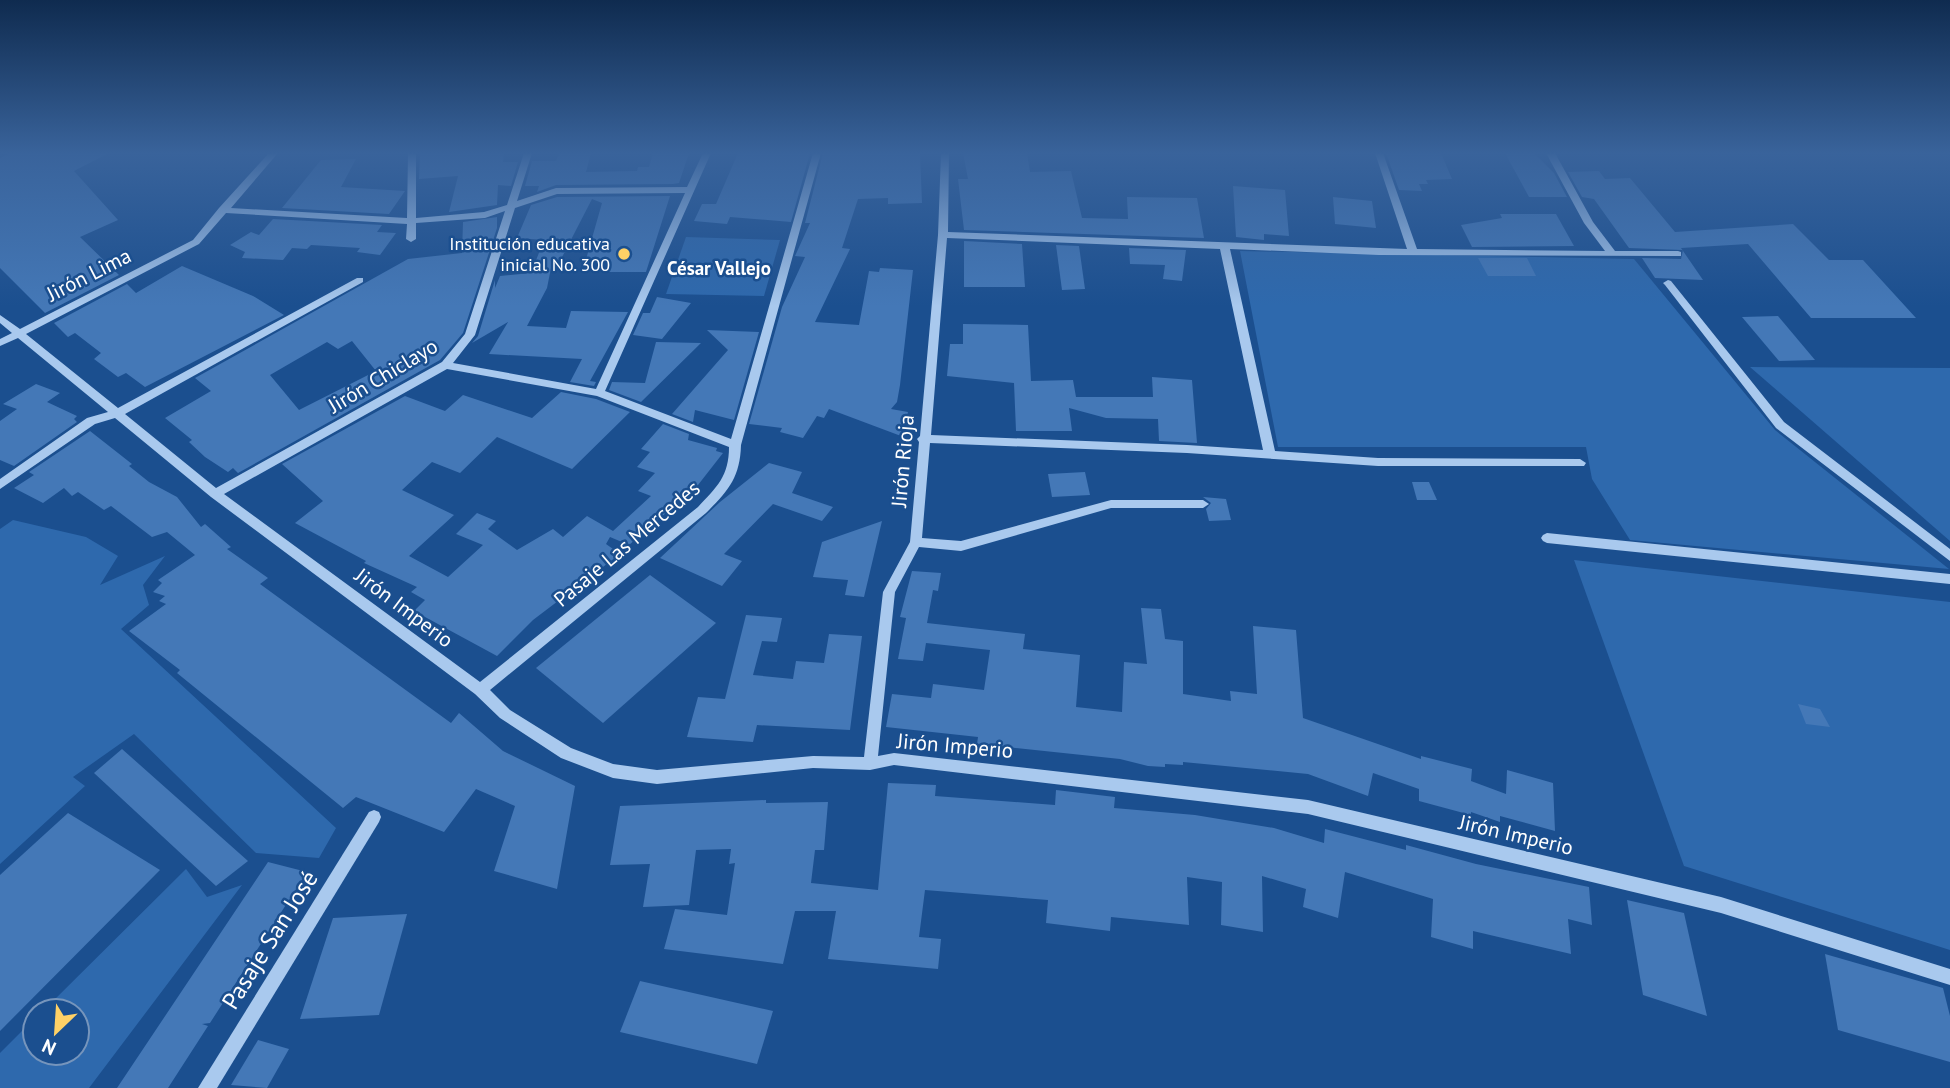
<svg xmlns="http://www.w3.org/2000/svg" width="1950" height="1088" font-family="'PT Sans',sans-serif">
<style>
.green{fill:#2e69ad}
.building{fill:#4478b7;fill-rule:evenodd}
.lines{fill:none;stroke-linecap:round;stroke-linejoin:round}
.minor{fill:#a9c9ee;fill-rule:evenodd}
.poi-dot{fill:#ffd166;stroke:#1b4f8f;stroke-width:2.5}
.labels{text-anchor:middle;stroke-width:5;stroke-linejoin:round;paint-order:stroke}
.far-poi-label{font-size:18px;fill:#fff;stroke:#1b4f8f;text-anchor:end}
.far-neighbourhood-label{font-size:19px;font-weight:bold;fill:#fff;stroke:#1b4f8f}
.street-label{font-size:21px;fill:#fff;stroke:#1b4f8f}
.near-street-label{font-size:24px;fill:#fff;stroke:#1b4f8f}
</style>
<rect width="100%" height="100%" fill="#1b4f8f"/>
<g class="green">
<polygon points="686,237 780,240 764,296 666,294"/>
<polygon points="1240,251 1634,259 1775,430 1949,569 1630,540 1592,479 1586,447 1278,447"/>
<polygon points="1750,367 1950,368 1950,541"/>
<polygon points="13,520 86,537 118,556 100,585 165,556 143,585 149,605 121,629 336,828 319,858 256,853 134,734 73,777 85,786 0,864 0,529"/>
<polygon points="1574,560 1950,602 1950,950 1684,866"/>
<polygon points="186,869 207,897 242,885 89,1088 0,1088 0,1053 35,1018 35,1053 77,1053 77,1011 43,1011"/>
</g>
<g class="building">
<polygon points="10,153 109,153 74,171 118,220 80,237 119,275 45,313 0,268 0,158"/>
<polygon points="420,153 504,153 503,162 518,162 511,186 498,185 497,205 449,212 458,176 419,179"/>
<polygon points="559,153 591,153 586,172 637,171 638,167 649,167 653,153 689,153 679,183 673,184 556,185 537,192 539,186 525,186 532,161 556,161"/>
<polygon points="738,153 810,153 791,222 730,217 727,224 694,221 702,204 716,204"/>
<polygon points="823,153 920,153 922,203 888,204 888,198 858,199 842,248 850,249 815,322 859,325 869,271 879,272 880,268 913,270 900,385 897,402 891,409 908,412 901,436 829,409 824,418 817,416 803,438 780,432 782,428 749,424 782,307 805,257 795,256 810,223 805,223"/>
<polygon points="963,153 1027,153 1030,172 1071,171 1082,218 1128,219 1127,197 1197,198 1204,238 964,230 958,179 968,179"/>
<polygon points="1386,153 1441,153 1452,179 1426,180 1428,184 1419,184 1422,191 1399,190"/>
<polygon points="1505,153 1534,153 1554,173 1567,197 1529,197"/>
<polygon points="356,159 341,187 405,191 389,214 282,208 321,160"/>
<polygon points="1599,171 1605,179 1630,178 1675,232 1793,224 1829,260 1863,260 1916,318 1811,318 1748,244 1681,248 1703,280 1655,278 1642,258 1681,259 1683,250 1629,248 1594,199 1582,197 1568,172"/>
<polygon points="1233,186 1285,190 1289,236 1264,234 1264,240 1236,237"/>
<polygon points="670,196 646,272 608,272 611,263 585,263 602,203 592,199 559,263 552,263 547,288 527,326 566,328 571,311 628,312 590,381 596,382 594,386 570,382 582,359 489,354 508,322 472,343 478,336 495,280 495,288 500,276 531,273 544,240 517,238 531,205 557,197"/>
<polygon points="1333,197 1372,201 1376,228 1335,224"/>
<polygon points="1500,214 1556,214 1574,246 1472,247 1461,225 1502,218"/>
<path d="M497,217V228L463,333L440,360L238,473L233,468L228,472L205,457L189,442L192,440L165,418L211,391L195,378L408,259L462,253L463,222ZM352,341L376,371L299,410L270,375L327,342L338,349Z"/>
<polygon points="273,219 382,225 377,232 396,233 380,255 357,252 360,248 311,245 307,249 292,248 283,260 242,258 245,252 230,245 251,232 259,235"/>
<polygon points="964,241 1022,244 1025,287 964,287"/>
<polygon points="1056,245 1079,246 1085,289 1062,290"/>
<polygon points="1129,248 1186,250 1182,281 1163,279 1165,265 1130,264"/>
<polygon points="1478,258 1527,258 1536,276 1488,276"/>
<polygon points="182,266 253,296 284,315 145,387 126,373 118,377 94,359 101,353 75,333 68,337 54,323 127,284 136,293"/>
<polygon points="657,297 691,303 662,339 633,335 643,313 650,313"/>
<polygon points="1778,316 1815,360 1779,361 1742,317"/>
<polygon points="963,324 1028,325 1031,381 1073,380 1076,397 1153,397 1152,377 1192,380 1197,443 1159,441 1158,419 1106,418 1069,408 1072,431 1016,431 1014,383 947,376 950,344 963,344"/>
<polygon points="707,330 759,332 734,420 695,410 693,422 672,414 728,350"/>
<polygon points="656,342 701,343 641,402 609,390 612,382 645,383"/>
<polygon points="36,384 60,393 47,402 77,416 74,419 77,422 14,466 0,460 0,421 17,409 3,404"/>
<polygon points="561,392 596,399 630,412 572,469 497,437 460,473 432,462 402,490 454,515 409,556 448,577 483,545 456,534 477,513 496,521 488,529 517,550 553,529 563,537 587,516 613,531 651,496 638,491 655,473 637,467 650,452 641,449 663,424 689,434 688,440 717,448 716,451 723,453 698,485 629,545 610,537 606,544 620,554 533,620 497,656 414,611 425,600 411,592 417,587 364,563 366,561 295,523 323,501 282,464 405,396 445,411 463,395 532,418"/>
<polygon points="90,431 132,464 129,466 149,482 177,497 201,527 205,524 231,547 227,549 268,578 260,584 451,723 459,713 503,751 575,786 557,889 494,871 515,806 476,789 444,832 356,797 343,808 177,673 180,670 129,631 166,604 159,601 165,596 153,592 162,583 158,580 195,555 167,532 152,537 111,506 104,510 78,492 72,496 64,488 43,503 14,488 34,475 29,472"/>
<polygon points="769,463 802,472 792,493 833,507 822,521 773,504 724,554 742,561 722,586 660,558 720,502"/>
<polygon points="1085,472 1090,495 1052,497 1048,474"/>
<polygon points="1412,482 1429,482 1437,500 1417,500"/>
<polygon points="1203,497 1226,499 1231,520 1209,521 1206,509 1211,503"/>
<polygon points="882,521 864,597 845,595 848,580 813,577 822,542"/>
<polygon points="912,571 941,573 938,591 933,590 927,623 1025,634 1023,649 1080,655 1076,707 1122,712 1124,662 1147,664 1141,608 1161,609 1165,639 1183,641 1183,694 1231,701 1230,691 1257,694 1253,626 1296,630 1303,718 1421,759 1421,756 1472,769 1471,781 1506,794 1507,770 1553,783 1555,831 1500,816 1500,822 1471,812 1471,815 1419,801 1419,789 1373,773 1368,796 1308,774 1183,762 1183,765 1165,764 1165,767 1148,766 1120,759 977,744 978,737 886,727 892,694 931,698 933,684 984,690 990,650 926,643 923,661 898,659 906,618 900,617"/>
<polygon points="650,575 716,623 603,723 536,668"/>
<polygon points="746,615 782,618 777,642 762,641 753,675 793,679 796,661 824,663 829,634 862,636 850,730 757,725 753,742 687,737 698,697 725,699"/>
<polygon points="1798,704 1820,709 1830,727 1806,724"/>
<polygon points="122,749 248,861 216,886 94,773"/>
<polygon points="888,783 936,785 935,796 1055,805 1056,790 1115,797 1114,808 1195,815 1274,828 1324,843 1325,829 1406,850 1406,845 1476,864 1589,887 1592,925 1568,919 1571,954 1473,931 1473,949 1431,937 1433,899 1345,872 1338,918 1303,907 1306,889 1262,876 1263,932 1221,925 1222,882 1187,877 1189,925 1111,917 1110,931 1046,923 1048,900 925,890 919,937 941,939 938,969 828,959 836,911 795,911 783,964 664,949 675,909 727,915 735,863 729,864 731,849 696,850 689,905 643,907 650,864 610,865 620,806 766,800 766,803 828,802 824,850 815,850 811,883 878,890"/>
<polygon points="68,813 160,870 0,1031 0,875"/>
<polygon points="268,862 307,872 210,1023 202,1024 208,1026 168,1088 117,1088"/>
<polygon points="1627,900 1684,913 1707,1016 1643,995"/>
<polygon points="407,914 379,1015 300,1019 333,918"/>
<polygon points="1825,954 1943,988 1950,1016 1950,1062 1838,1030"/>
<polygon points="640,981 773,1011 757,1064 620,1032"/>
<polygon points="258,1040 289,1049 267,1088 231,1085"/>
</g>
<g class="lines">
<g class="minor">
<path d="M269,153H278L231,208L407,218L408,153H416V218L484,212L507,205L524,153H532L517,201L556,188L687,187L703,153H711L605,391L731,439L813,153H821L741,445C740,478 728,491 706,513L490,690L510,710L571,748L613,764L657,770L813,756L864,757L883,592L910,542L919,442L917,439L920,436L938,235L941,153H949L948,232L1407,249L1375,153H1383L1417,249L1605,251L1584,223L1546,153H1555L1593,222L1615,251H1678L1681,252V256L1379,255L1230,249L1275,451L1378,458L1580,459L1586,463L1584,466H1378L1187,453L930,443L922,538L961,541L1111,500H1203L1209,504L1203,508H1111L961,551L919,547L895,592L878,756L894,753L1308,800L1721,897L1950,969V985L1721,913L1308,814L894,765L870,770L813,768L657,784L613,778L561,758L500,718L475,694L211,497L115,418L95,424L0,489V479L87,418L108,412L18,338L0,346V339L12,333L0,323V315L20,329L193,240L219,208ZM685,193L596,389L453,363L475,335L515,208L557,194ZM505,211L465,334L442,362L216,488L125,414L363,282V278H357L118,408L26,334L199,244L226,213L407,224L406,239L411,242L416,239V223L485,218ZM947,238L1220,249L1263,450L1187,445L931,435ZM447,369L597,396L729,447C729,476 717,487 698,507L480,682L224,494Z"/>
<polygon points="1668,280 1671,281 1784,422 1950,549 1950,561 1776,428 1665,285 1663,283"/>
<polygon points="1547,533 1950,574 1950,584 1547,543 1543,541 1541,538 1543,535"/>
<polygon points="374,810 379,812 381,817 379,822 217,1088 198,1088 369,812"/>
</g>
</g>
<linearGradient id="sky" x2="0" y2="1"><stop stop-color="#0f2b4f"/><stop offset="0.5" stop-color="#39639b"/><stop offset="1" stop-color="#39639b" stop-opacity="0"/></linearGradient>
<rect width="1950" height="306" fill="url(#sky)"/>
<circle class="poi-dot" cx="624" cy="254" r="7"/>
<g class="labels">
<g class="far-poi-label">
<text x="610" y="250">Institución educativa<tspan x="610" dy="21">inicial No. 300</tspan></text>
</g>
<g class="far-neighbourhood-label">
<text x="719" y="275">César Vallejo</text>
</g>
<g class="street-label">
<text transform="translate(89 275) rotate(-27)" y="7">Jirón Lima</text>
<text transform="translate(383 376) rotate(-31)" y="7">Jirón Chiclayo</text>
<text transform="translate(903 461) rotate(-85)" y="7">Jirón Rioja</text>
<text transform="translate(627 544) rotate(-40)" y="7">Pasaje Las Mercedes</text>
<text transform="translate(404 608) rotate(37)" y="7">Jirón Imperio</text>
<text transform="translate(955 746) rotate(5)" y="7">Jirón Imperio</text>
<text transform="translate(1516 835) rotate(13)" y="7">Jirón Imperio</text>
</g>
<g class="near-street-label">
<text transform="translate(270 940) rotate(-58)" y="8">Pasaje San José</text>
</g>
</g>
<g transform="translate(56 1032) rotate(205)"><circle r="33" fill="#1b4f8f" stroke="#7695bc" stroke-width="2"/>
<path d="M0-5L12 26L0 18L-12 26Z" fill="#ffd166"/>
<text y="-10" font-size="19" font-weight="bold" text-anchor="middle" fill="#ffffff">N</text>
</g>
</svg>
